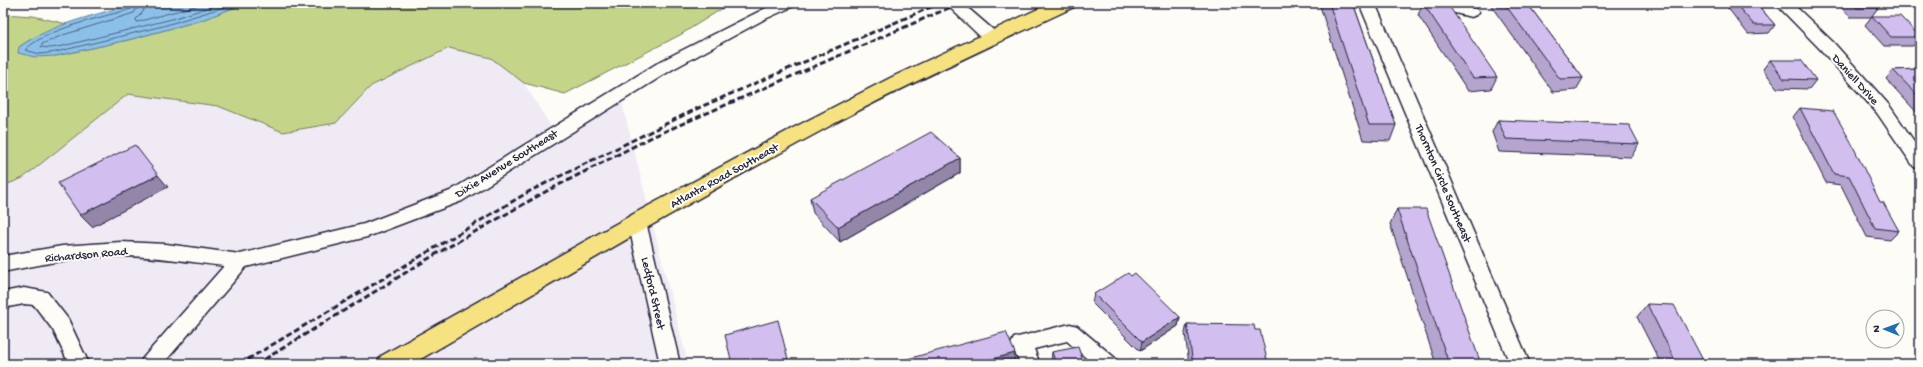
<svg xmlns="http://www.w3.org/2000/svg" width="1923" height="367" font-family="'Gochi Hand',sans-serif">
<style>
.built{fill:#f0eaf5}
.green{fill:#c4d589;stroke:#737c62}
.water{fill:#8bc1e9;stroke:#6181a3}
.lines{fill:none;stroke-linecap:round;stroke-linejoin:round}
.shore{stroke:#4c6281;stroke-width:1}
.minor-casing{stroke:#22223b;stroke-width:3}
.major-casing{stroke:#22223b;stroke-width:3}
.minor{fill:#fdfcf7;fill-rule:evenodd}
.major{fill:#f6e281;fill-rule:evenodd}
.rail{stroke:#22223b;stroke-width:3;stroke-dasharray:6 3;stroke-linecap:butt}
.wall{fill:#b5a4ce;stroke:#22223b}
.shaded-wall{fill:#9386a8;stroke:#22223b}
.building{fill:#d2bff0;stroke:#22223b}
.labels{text-anchor:middle;stroke-width:4;stroke-linejoin:round;paint-order:stroke}
.street-label{font-size:12px;fill:#22223b;stroke:#fdfcf7}
</style>
<rect width="100%" height="100%" fill="#fdfcf7"/>
<filter id="ink" filterUnits="userSpaceOnUse"><feTurbulence type="fractalNoise" baseFrequency=".025" numOctaves="2"/><feDisplacementMap in="SourceGraphic" scale="8" xChannelSelector="R" yChannelSelector="G"/><feConvolveMatrix kernelMatrix="1 2 1 2 8 2 1 2 1" color-interpolation-filters="sRGB"/></filter>
<g filter="url(#ink)">
<polygon class="built" points="449,48 491,58 524,83 555,133 620,95 688,364 3,364 3,186 23,178 128,94 218,106 283,132 336,123 371,86"/>
<polygon class="green" points="246,3 731,3 680,35 565,94 524,83 491,58 449,48 371,86 336,123 283,132 218,106 128,94 23,178 3,186 3,14 33,16 67,24 31,39 19,47 56,56 128,40 202,20"/>
<path class="water" d="M136,3H246L202,20L128,40L56,56L35,57L18,53L19,47C53,23 97,15 136,3Z"/>
<g class="lines">
<g class="shore">
<path d="M135,3L131,9C103,17 45,29 25,50L40,54L56,52L163,26L237,3"/>
<polyline points="140,3 134,13 63,35 42,44 41,47 51,48 63,46 172,19 223,3"/>
<polyline points="146,3 143,12 136,19 137,22 206,3"/>
</g>
<defs>
<g id="minor">
<path d="M776,3H797L794,6L763,20L673,69L462,201L367,237L246,267L163,364H140L143,358L224,266C190,262 155,256 121,256C81,256 42,264 3,272V256L62,246L121,242L166,244L240,254L364,224L450,191L661,61Z"/>
<polygon points="945,3 962,3 998,34 1000,38 998,42 992,43 986,42"/>
<polygon points="1359,3 1375,3 1530,364 1510,364"/>
<polygon points="1424,3 1452,3 1476,9 1479,12 1476,15 1471,17 1427,6"/>
<polygon points="1775,3 1792,3 1833,42 1889,105 1920,150 1920,169 1914,167 1877,113 1821,50"/>
<polygon points="637,215 644,217 646,222 680,364 660,364 628,222 630,217"/>
<polygon points="24,288 47,292 68,319 89,364 69,364 53,330 34,305 24,304 3,308 3,292"/>
<polygon points="1070,324 1077,326 1115,358 1118,364 1093,364 1067,341 1034,349 1040,364 1020,364 1011,344 1014,338"/>
</g>
<path id="major" d="M1051,3H1076L1074,7C995,44 916,80 839,121C695,198 554,282 412,364H377L381,356L637,212L793,128L892,77Z"/>
</defs>
<use href="#minor" class="minor-casing"/>
<use href="#major" class="major-casing"/>
<use href="#minor" class="minor"/>
<use href="#major" class="major"/>
<g class="rail">
<polyline points="240,364 530,191 696,109 940,3"/>
<polyline points="257,364 436,254 545,192 652,137 960,3"/>
</g>
</g>
<g class="wall">
<polygon points="1319,3 1353,3 1396,125 1390,141 1363,140"/>
<polygon points="1423,3 1497,77 1491,89 1468,91 1418,15"/>
<polygon points="1489,3 1527,3 1583,78 1576,90 1553,92"/>
<polygon points="1724,3 1756,3 1775,25 1769,33 1748,34"/>
<polygon points="1837,3 1873,3 1878,8 1871,17 1850,17"/>
<polygon points="1872,16 1920,37 1913,46 1884,46 1865,25"/>
<polygon points="1770,60 1816,80 1809,89 1777,88 1763,69"/>
<polygon points="1920,69 1920,116 1886,79 1893,70"/>
<polygon points="1800,108 1880,202 1899,231 1890,240 1867,237 1841,185 1826,183 1793,117"/>
<polygon points="1498,120 1639,144 1631,157 1499,152 1492,132"/>
<polygon points="960,158 960,173 840,242 813,213 810,198"/>
<polygon points="1397,209 1481,364 1436,364 1390,224"/>
<polygon points="1131,276 1180,317 1178,326 1140,351 1092,303 1094,294"/>
<polygon points="1647,304 1705,364 1661,364 1637,317"/>
<polygon points="1187,324 1255,330 1268,364 1189,364 1185,333"/>
<polygon points="1052,352 1084,364 1051,364"/>
</g>
<g class="shaded-wall">
<polygon points="960,158 960,173 840,242 838,227"/>
<polygon points="158,175 168,187 92,227 80,215"/>
<polygon points="1180,317 1178,326 1140,351 1142,342"/>
<polygon points="1015,353 1014,364 974,364"/>
<polygon points="788,359 789,364 769,364"/>
</g>
<g class="building">
<polygon points="1329,3 1353,3 1396,125 1369,125"/>
<polygon points="1423,3 1447,3 1497,77 1473,78"/>
<polygon points="1504,3 1527,3 1583,78 1560,79"/>
<polygon points="1735,3 1756,3 1775,25 1754,25"/>
<polygon points="1852,3 1873,3 1878,8 1857,8"/>
<polygon points="1872,16 1900,16 1920,37 1891,37"/>
<polygon points="1770,60 1801,60 1816,80 1784,79"/>
<polygon points="1920,69 1920,98 1893,70"/>
<polygon points="1800,108 1833,111 1850,140 1880,202 1883,202 1899,231 1875,228 1849,176 1834,174"/>
<polygon points="1498,120 1629,125 1639,144 1506,139"/>
<polygon points="931,132 960,158 838,227 810,198"/>
<polygon points="135,145 158,175 80,215 58,183"/>
<polygon points="1397,209 1426,209 1481,364 1449,364"/>
<polygon points="1128,273 1131,276 1135,273 1180,317 1142,342 1094,294"/>
<polygon points="1647,304 1674,305 1705,364 1677,364"/>
<polygon points="778,320 788,359 769,364 732,364 725,335"/>
<polygon points="1187,324 1254,325 1255,330 1260,330 1268,364 1193,364"/>
<polygon points="1006,332 1015,353 974,364 889,364"/>
<polygon points="1078,347 1084,364 1056,364 1052,352"/>
</g>
</g>
<g class="labels">
<g class="street-label">
<text transform="translate(1856 79) rotate(48)" y="4">Daniell Drive</text>
<text transform="translate(506 163) rotate(-32)" y="4">Dixie Avenue Southeast</text>
<text transform="translate(724 175) rotate(-29)" y="4">Atlanta Road Southeast</text>
<text transform="translate(1444 183) rotate(67)" y="4">Thornton Circle Southeast</text>
<text transform="translate(86 254) rotate(-5)" y="4">Richardson Road</text>
<text transform="translate(654 293) rotate(77)" y="4">Ledford Street</text>
</g>
</g>
<rect width="1923" height="367" fill="none" stroke="#fdfcf7" stroke-width="16"/>
<rect x="8" y="8" width="1907" height="351" fill="none" stroke="#22223b" stroke-width="1.5" filter="url(#ink)"/>
<g transform="translate(1885 329) rotate(271)"><circle r="19" fill="#fdfcf7" stroke="#a5a5ac"/>
<path d="M0-3L7 15L0 10L-7 15Z" fill="#1f6fb2"/>
<text y="-6" font-size="11" font-weight="bold" text-anchor="middle" fill="#22223b">N</text>
</g>
</svg>
